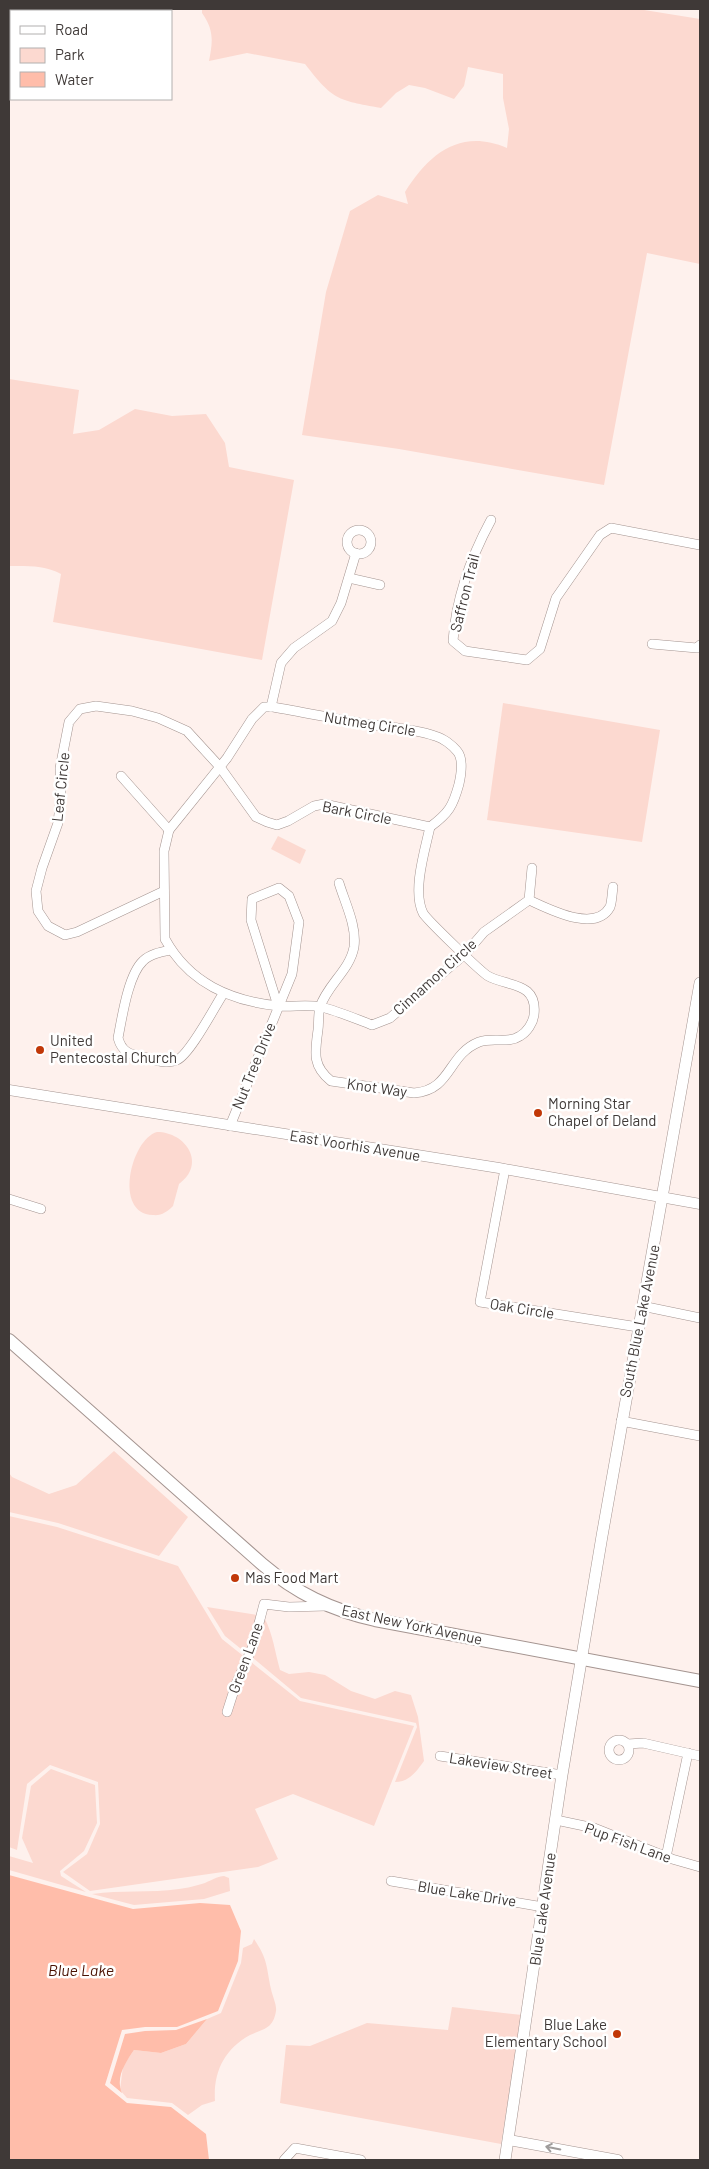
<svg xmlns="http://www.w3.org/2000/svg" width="709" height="2169" font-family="Barlow,sans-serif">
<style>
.green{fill:#fcd9d0}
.water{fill:#ffbdaa}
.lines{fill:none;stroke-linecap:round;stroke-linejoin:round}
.minor-casing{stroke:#a49490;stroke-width:10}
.tertiary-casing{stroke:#a49490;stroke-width:11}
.secondary-casing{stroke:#a49490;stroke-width:12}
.primary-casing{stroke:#a49490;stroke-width:14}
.minor{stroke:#fff;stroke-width:9}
.tertiary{stroke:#fff;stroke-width:10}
.secondary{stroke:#fff;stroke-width:11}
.primary{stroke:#fff;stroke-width:12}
.oneway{stroke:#9f9c9b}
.poi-dot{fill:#c13808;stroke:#fff;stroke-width:2}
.labels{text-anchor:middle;stroke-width:5;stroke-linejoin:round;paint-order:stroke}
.street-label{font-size:15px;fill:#3f3937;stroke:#fff}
.poi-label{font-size:15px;fill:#3f3937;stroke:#fff;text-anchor:start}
.water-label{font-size:16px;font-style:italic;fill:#4b1304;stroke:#fff}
</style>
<rect width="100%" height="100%" fill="#fef1ed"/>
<g class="green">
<polygon points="27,9 147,9 145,11 31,11"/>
<path d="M202,9H638L700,19V264L647,253L604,485L399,449L302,435L326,292L350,211L378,195L408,204L405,192C429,154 460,128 507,148L509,129L503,98V74L468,67L464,86L454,99L425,88L409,85L396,93L381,108C337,100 333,100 305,64L247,53L209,61C213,41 214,30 202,13Z"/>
<path d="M9,379L79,390L73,434L99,430L135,409L172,416L206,414L225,443L229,467L294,480L262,660L53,622L61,574C45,565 26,566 9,566Z"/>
<polygon points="503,703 660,730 642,842 487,820"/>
<polygon points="278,836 306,850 300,864 271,849"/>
<path d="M157,1132C186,1132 207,1164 179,1184L173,1206C167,1212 161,1216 153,1215C113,1214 131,1139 157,1132Z"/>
<polygon points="114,1451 188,1517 159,1556 58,1523 9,1512 9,1473 12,1477 49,1494 76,1485"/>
<polygon points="9,1516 57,1527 178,1566 222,1639 300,1701 414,1726 374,1826 293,1794 255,1809 278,1859 258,1867 90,1891 63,1872 87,1854 100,1824 98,1782 50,1765 27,1784 17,1850 9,1847"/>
<polygon points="207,1607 257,1615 246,1653 225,1636"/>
<path d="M265,1619C273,1635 275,1652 280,1670L289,1674L309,1672L325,1675L351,1691L375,1699L395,1691L411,1695L418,1717L424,1761C416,1772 409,1782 395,1782L417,1727L416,1723L301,1698L253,1658Z"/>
<polygon points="51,1769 95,1785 97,1823 84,1851 60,1871 61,1876 86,1892 9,1870 9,1856 33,1863 22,1838 31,1786"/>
<path d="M224,1876L229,1878L230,1891L204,1899L134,1905L92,1894C121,1890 150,1893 179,1889C185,1888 192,1887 198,1885C208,1883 214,1877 224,1876Z"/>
<path d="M254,1939C268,1960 266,1965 271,1989C272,1995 277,2005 276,2011C273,2030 262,2029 250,2035C224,2049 213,2073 215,2101L202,2105L188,2115L172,2103L127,2098L120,2090L123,2066L134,2050L161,2053L186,2044L207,2019L221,2013L241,1963L243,1948L252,1944Z"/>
<polygon points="452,2007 522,2015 501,2144 280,2103 286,2045 310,2046 367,2023 448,2030"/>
</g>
<g class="water">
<polygon points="9,1875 133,1909 200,1903 230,1905 241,1931 238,1961 218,2011 177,2027 145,2027 122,2030 105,2085 127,2103 171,2107 206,2134 209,2160 9,2160"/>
<path d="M207,2019L186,2044L161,2053L134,2050C126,2062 115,2077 122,2093L110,2083L125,2034L145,2031L176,2030Z"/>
</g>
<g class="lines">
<defs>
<g id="minor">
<path d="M491,520C471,557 456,598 453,641L465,651L527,660L540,649L556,598L600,535L611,528L700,545"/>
<circle cx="359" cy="542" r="12"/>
<polyline points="349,578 380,585"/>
<polyline points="652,644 697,648 700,645"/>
<polyline points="271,707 281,663 294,648 332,621 341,603 356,553"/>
<polyline points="121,776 169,830"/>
<path d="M430,827C449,813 453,806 459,784C461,775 464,759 457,751C452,745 443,738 435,736C411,728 385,727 360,723C331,718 302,712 273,707H264L252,719L227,758L169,830L164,851L165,939C189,983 230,1001 279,1006C293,1007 308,1004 321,1007C338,1011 356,1019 372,1025L390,1018L465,954L484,932L529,900L532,868"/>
<path d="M164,891L77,932L65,935L48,926L38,911L36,891L42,868L58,823L61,795L60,768L69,722L80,709L96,706L132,711L158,718L187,731L220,767L256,817L267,822L277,825L288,821L314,806L324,804L430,827C425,850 412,891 423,913C426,919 481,972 488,976C507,987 538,981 534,1015C533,1023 527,1032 520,1036C508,1044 493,1037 479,1042C447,1055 452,1090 414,1093L331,1081C312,1066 315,1052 318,1030C319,1023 318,1014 320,1007C327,985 350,970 354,947C357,926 345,903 339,883"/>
<path d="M529,900C547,908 595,934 610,907C612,902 612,893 613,887"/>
<path d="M171,950C161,952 150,954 143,961C128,975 122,1018 118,1038C122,1052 129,1054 143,1057C153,1059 166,1065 177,1060C190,1054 214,1008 223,994"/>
<polyline points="230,1126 292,974 299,922 289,896 279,888 252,899 251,920 278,1006"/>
<polyline points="505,1169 480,1302 638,1327"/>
<polyline points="9,1199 41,1209"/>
<polyline points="642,1306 700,1318"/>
<polyline points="621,1421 700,1436"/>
<polyline points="227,1712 236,1684 253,1646 264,1604 289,1607 326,1606"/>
<circle cx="619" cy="1750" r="10"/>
<polyline points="628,1744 643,1743 700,1756"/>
<polyline points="440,1756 562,1775"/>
<polyline points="556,1820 594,1828 672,1859 700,1867"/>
<polyline points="666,1857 688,1753"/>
<polyline points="391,1881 543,1907"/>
<polyline points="284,2160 295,2148 361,2160"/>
</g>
<g id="tertiary">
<polyline points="9,1090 499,1168 700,1204"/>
<polyline points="509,2140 618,2160"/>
</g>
<polyline id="secondary" points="505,2160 562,1775 602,1536 700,983"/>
<path id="primary" d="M9,1340L262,1564C296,1593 331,1610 375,1620L700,1681"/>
</defs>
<use href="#minor" class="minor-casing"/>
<use href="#tertiary" class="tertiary-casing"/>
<use href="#secondary" class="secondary-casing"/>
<use href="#primary" class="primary-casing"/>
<use href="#minor" class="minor"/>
<use href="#tertiary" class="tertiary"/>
<use href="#secondary" class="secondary"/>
<use href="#primary" class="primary"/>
</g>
<defs><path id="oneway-shaft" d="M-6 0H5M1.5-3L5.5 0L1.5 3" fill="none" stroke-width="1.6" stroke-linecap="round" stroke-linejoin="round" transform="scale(1.25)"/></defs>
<use class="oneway" href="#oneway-shaft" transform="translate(553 2148) rotate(-169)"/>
<g class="poi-dot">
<circle cx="40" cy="1050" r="5"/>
<circle cx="538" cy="1113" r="5"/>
<circle cx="235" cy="1578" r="5"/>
<circle cx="617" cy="2034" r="5"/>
</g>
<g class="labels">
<g class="street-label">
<text transform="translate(465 593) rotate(-76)" y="5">Saffron Trail</text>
<text transform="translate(370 724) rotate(9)" y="5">Nutmeg Circle</text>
<text transform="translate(61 787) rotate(-84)" y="5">Leaf Circle</text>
<text transform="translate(357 813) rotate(11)" y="5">Bark Circle</text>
<text transform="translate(435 977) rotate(-42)" y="5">Cinnamon Circle</text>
<text transform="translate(254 1066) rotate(-68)" y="5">Nut Tree Drive</text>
<text transform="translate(377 1088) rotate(8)" y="5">Knot Way</text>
<text transform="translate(355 1146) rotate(9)" y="5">East Voorhis Avenue</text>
<text transform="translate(522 1309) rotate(9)" y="5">Oak Circle</text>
<text transform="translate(640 1321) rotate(-79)" y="5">South Blue Lake Avenue</text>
<text transform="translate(412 1625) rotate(12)" y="5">East New York Avenue</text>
<text transform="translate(246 1658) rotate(-70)" y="5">Green Lane</text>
<text transform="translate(501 1766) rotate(9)" y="5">Lakeview Street</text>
<text transform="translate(628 1843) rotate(20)" y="5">Pup Fish Lane</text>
<text transform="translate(467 1894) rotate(9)" y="5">Blue Lake Drive</text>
<text transform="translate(543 1909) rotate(-82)" y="5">Blue Lake Avenue</text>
</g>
<g class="poi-label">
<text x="50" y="1046">United<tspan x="50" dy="17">Pentecostal Church</tspan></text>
<text x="548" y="1109">Morning Star<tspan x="548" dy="17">Chapel of Deland</tspan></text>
<text x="245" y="1583">Mas Food Mart</text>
<text x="607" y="2030" text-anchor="end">Blue Lake<tspan x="607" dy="17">Elementary School</tspan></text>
</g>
<g class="water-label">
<text x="81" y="1976">Blue Lake</text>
</g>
</g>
<rect width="709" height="2169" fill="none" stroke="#3f3937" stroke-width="20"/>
<rect x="10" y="10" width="162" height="90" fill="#ffffff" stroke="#b2b0af"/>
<rect x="20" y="26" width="25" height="8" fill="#ffffff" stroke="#b2b0af"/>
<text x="55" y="35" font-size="15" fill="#3f3937">Road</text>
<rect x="20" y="48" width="25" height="15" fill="#fcd9d0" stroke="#b2b0af"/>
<text x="55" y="60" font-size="15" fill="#3f3937">Park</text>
<rect x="20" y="72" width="25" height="15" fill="#ffbdaa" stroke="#b2b0af"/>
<text x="55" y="85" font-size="15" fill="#3f3937">Water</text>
</svg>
